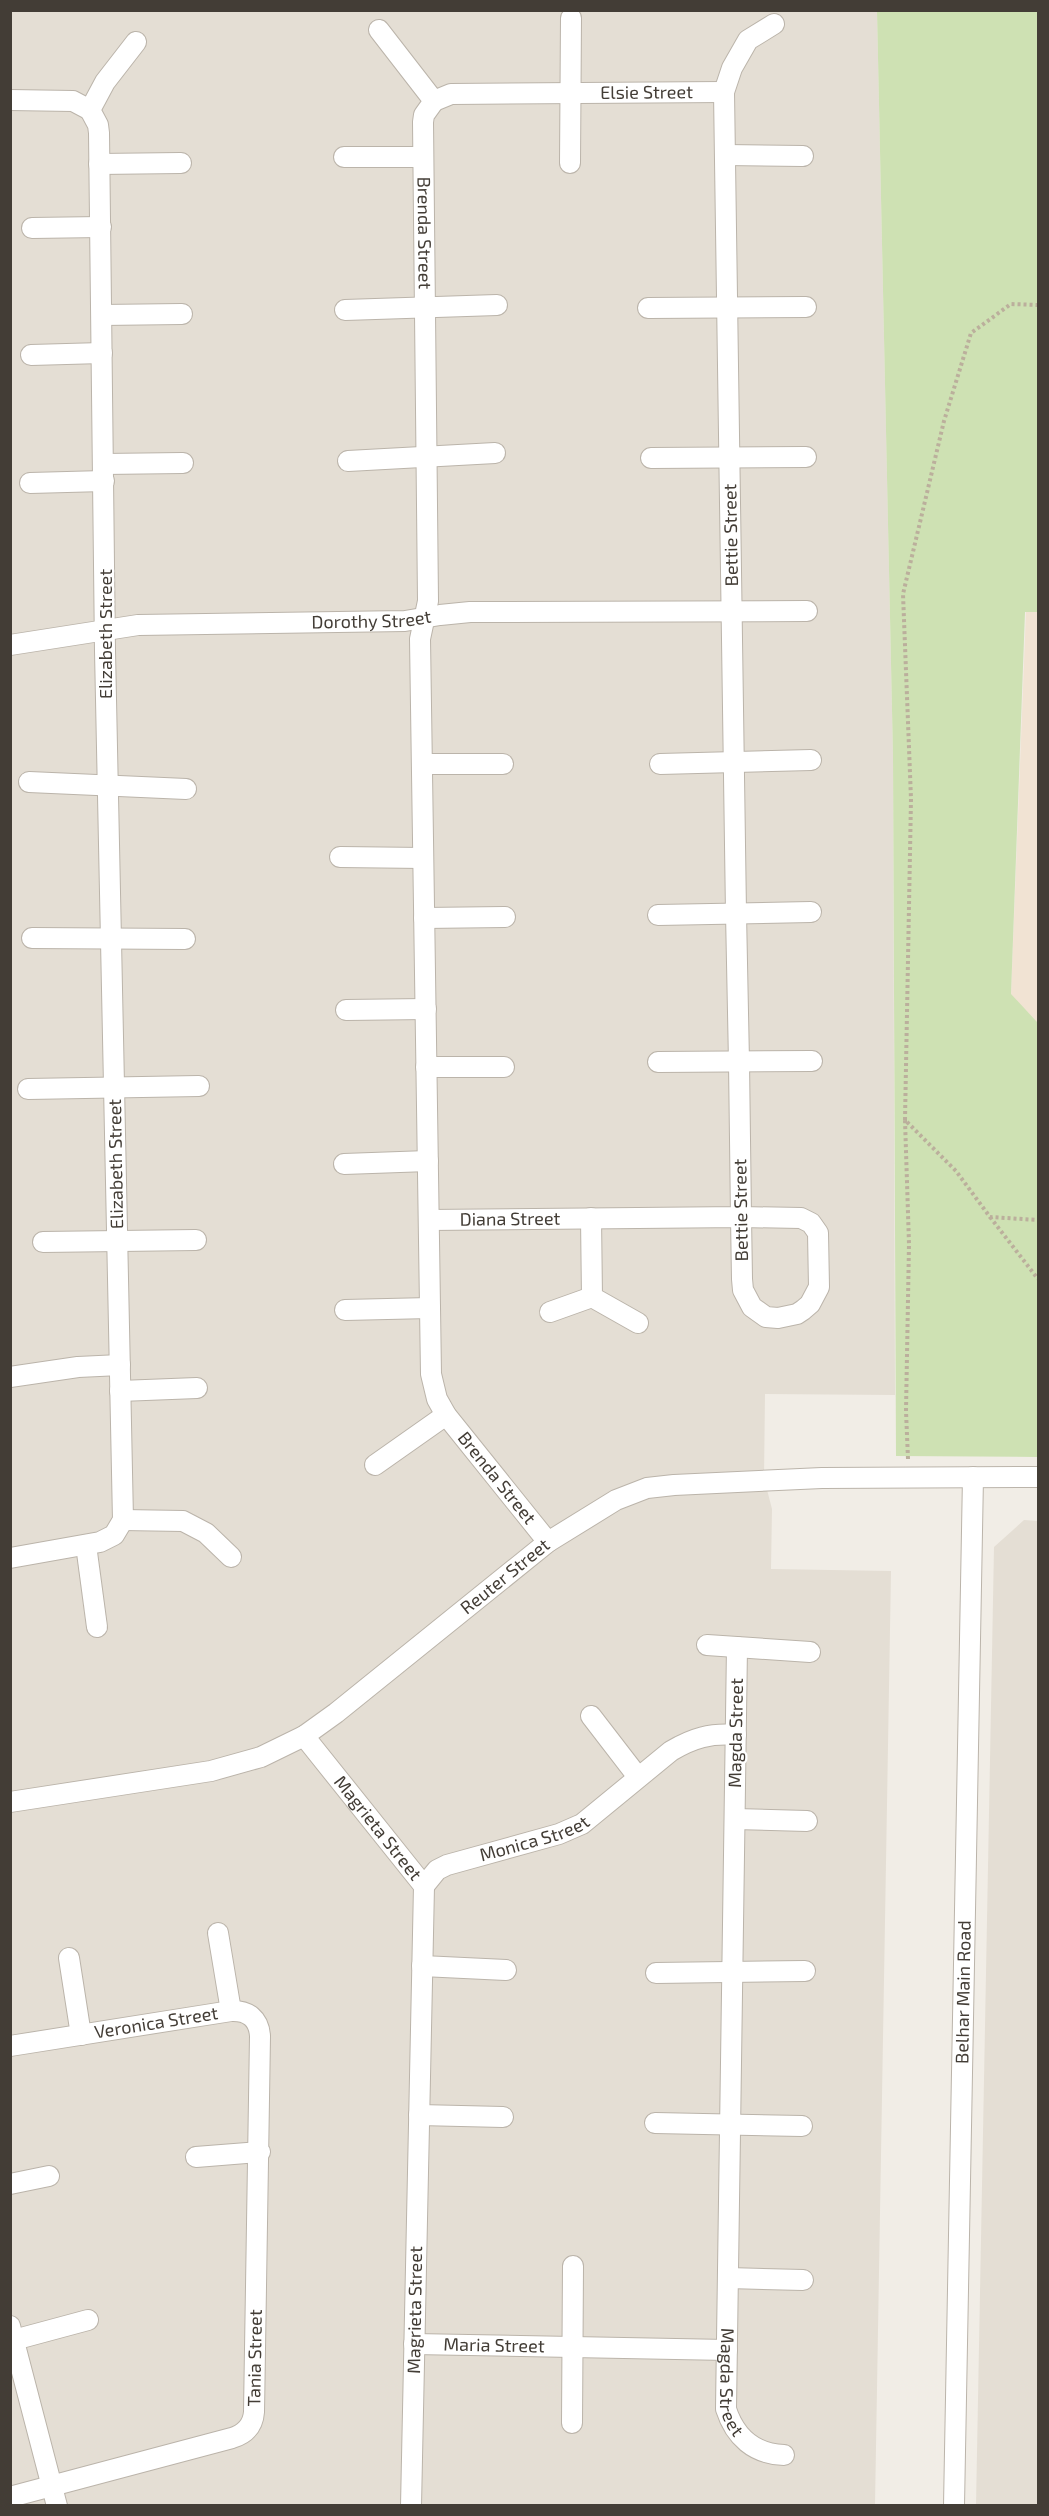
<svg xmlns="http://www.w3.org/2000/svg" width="1049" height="2516" font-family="'Exo 2',sans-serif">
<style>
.residential{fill:#e4ded4}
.commercial{fill:#f1e3d3}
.green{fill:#cee1b3}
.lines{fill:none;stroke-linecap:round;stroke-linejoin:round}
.street-casing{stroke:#bbb4aa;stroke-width:22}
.path{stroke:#bbaf9c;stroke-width:4;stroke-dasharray:3 3;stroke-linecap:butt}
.street{stroke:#fff;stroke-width:20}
.labels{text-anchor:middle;stroke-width:4.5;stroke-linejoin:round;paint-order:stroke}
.street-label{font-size:18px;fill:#433d36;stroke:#fff}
</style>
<rect width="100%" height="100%" fill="#f1ede6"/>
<g class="residential">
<polygon points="11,11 877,11 893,757 895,1395 765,1394 764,1478 772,1509 771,1569 891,1571 875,2505 11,2506"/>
<polygon points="1024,1520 1038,1521 1038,2505 976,2506 994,1547"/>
</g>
<polygon class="commercial" points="1026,612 1038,612 1038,1023 1011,995"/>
<polygon class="green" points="877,11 1038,11 1038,612 1025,612 1011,994 1038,1023 1038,1457 896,1456 893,757"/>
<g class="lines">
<defs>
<g id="street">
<path id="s1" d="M379,30L434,101L424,115L423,122L428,601L420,639L431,1374L437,1399L446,1415L548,1542"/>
<polyline points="10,100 73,101 90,110"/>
<path id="s2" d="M434,101L451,94L724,92"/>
<polyline points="725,155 803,156"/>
<polyline points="344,157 423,157"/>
<polyline points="570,163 571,18"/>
<polyline points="99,164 181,163"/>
<polyline points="32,228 101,227"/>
<polyline points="648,308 806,307"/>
<polyline points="345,310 497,305"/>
<polyline points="102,315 182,314"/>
<polyline points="31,355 102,353"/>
<polyline points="651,458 806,457"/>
<polyline points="348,461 495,453"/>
<polyline points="104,464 183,463"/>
<polyline points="30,483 104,481"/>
<path id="s3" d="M10,645L138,625L405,621L440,615L470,612L807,611"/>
<polyline points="422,764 503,764"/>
<polyline points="660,764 811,760"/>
<polyline points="29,782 186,789"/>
<polyline points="340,857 423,858"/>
<polyline points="658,915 811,912"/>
<polyline points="424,918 505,917"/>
<polyline points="32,938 185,939"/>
<polyline points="346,1010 426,1009"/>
<polyline points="658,1062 812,1061"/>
<polyline points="426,1067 504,1067"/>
<polyline points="28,1089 199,1086"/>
<polyline points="344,1164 428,1161"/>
<polyline points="591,1218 592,1297 638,1323"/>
<path id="s4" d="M429,1220L741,1217L801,1218L811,1223L818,1233L819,1287L810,1304L803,1310L797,1314L778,1318L766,1317L752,1307L743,1290L742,1279L741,1217L739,1062L736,913L724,92L732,68L748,40L774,24"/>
<polyline points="43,1242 196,1240"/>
<polyline points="345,1310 430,1308"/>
<polyline points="550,1312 592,1297"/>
<polyline points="10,1377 78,1367 120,1365"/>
<polyline points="120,1391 197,1388"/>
<polyline points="375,1465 446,1415"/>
<polyline points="123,1520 183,1521 206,1533 231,1557"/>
<polyline points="86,1545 97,1627"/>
<polyline points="10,1558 100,1542 114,1535 123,1520 105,651 99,133 98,125 90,110 105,82 136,42"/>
<polyline points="707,1645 810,1652"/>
<path id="s5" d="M737,1647L726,2409C735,2437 754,2454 784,2455"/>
<polyline points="591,1716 638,1777"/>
<path id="s6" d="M304,1736L424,1886L411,2506"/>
<path id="s7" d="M10,1802L211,1771L261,1757L304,1736L336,1713L548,1542L616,1500L647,1488L674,1485L822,1478L1038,1477"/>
<polyline points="735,1819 807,1821"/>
<path id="s8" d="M424,1886L437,1870L447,1865L559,1834L582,1824L671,1751C693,1738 710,1733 736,1735"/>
<polyline points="218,1933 231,2011"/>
<polyline points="69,1958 81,2035"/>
<polyline points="422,1966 506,1970"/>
<polyline points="656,1973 805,1971"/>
<path id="s9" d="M10,2046L231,2011C248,2010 259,2019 260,2036L254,2412C253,2426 245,2434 232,2438L10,2497"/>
<polyline points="419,2115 503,2117"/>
<polyline points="655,2123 802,2126"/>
<polyline points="196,2157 260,2152"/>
<polyline points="10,2184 49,2176"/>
<polyline points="728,2278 803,2280"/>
<polyline points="10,2326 57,2506"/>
<polyline points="10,2341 88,2320"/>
<path id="s10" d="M414,2344L727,2350"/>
<polyline points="572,2423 573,2266"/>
<path id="s11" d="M954,2506L973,1477"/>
</g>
</defs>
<use href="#street" class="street-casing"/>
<g class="path">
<polyline points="905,1120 911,799 903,594 944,421 971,333 1011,304 1038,305"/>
<polyline points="990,1217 1038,1279"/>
<polyline points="908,1459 906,1411 909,1244 905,1120 956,1171 990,1217 1038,1220"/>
</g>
<use href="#street" class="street"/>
</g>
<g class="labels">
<g class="street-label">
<text dy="6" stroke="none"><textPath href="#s2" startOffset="214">Elsie Street</textPath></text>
<text dy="6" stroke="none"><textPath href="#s1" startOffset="225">Brenda Street</textPath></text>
<text transform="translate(731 535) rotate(-91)" y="6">Bettie Street</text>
<text dy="6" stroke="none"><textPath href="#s3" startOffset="363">Dorothy Street</textPath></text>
<text transform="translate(106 634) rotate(-90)" y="6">Elizabeth Street</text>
<text transform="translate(116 1164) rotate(-91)" y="6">Elizabeth Street</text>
<text transform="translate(741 1210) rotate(-91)" y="6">Bettie Street</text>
<text dy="6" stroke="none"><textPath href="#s4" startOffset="81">Diana Street</textPath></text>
<text dy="6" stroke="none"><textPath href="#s1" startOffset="1492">Brenda Street</textPath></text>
<text dy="6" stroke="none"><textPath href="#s7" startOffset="560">Reuter Street</textPath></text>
<text transform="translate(736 1733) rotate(-89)" y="6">Magda Street</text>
<text dy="6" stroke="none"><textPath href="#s6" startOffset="118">Magrieta Street</textPath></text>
<text dy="6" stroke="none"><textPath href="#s8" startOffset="123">Monica Street</textPath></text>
<text dy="6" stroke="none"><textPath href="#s11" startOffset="514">Belhar Main Road</textPath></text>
<text dy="6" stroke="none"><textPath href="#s9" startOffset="148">Veronica Street</textPath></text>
<text transform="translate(415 2310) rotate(-89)" y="6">Magrieta Street</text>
<text dy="6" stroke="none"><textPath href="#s10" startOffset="80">Maria Street</textPath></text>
<text transform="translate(255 2358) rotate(-89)" y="6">Tania Street</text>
<text dy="6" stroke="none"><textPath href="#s5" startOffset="736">Magda Street</textPath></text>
</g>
</g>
<rect width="1049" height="2516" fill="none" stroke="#433d36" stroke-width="24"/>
</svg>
